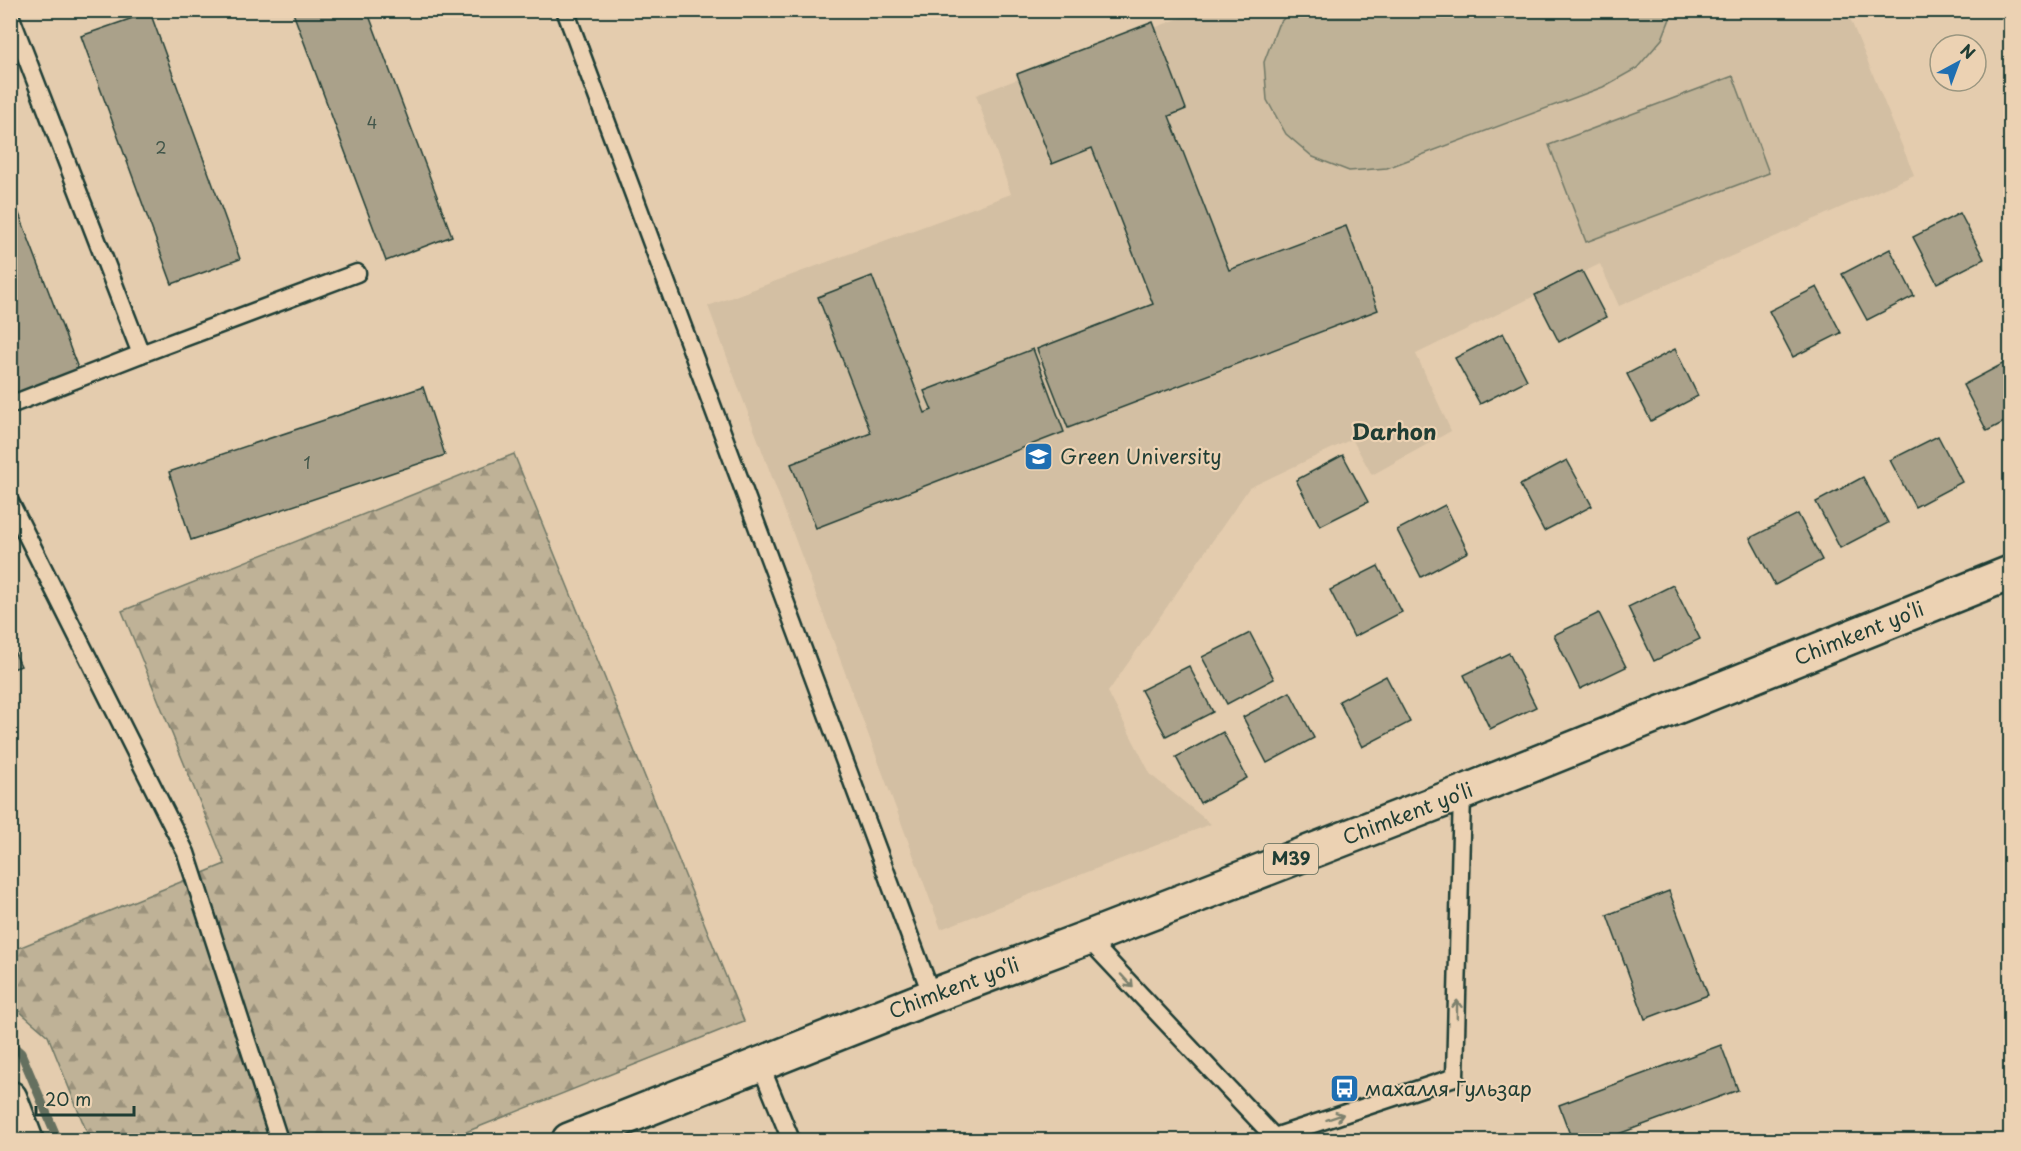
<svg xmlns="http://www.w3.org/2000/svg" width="2021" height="1151" font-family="'Playpen Sans',sans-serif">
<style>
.built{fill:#d3bfa3}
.grass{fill:#bfb297;stroke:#6f7866;stroke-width:1.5}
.forest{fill:url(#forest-firs);stroke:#6f7866;stroke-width:1.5}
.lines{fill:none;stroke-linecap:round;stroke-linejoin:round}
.stream{stroke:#656f5f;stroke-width:9}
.building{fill:#aaa18a;stroke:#1f3d34;stroke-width:1.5}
.lane-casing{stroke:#1f3d34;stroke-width:21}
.street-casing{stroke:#1f3d34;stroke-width:38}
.highway-casing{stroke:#1f3d34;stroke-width:38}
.lane{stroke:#ecd2b3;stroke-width:16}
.street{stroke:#ecd2b3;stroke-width:33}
.highway{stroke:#ecd2b3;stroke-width:33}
.oneway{stroke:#7b806d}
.labels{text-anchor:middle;stroke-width:4.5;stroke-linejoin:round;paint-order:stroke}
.number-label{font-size:16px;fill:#42564a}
.shield{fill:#ecd2b3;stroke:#5c6a5a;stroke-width:1.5}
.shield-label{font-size:18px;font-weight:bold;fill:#1f3d34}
.poi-label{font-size:20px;fill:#1f3d34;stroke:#ecd2b3;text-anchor:start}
.street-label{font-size:20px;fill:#1f3d34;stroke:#ecd2b3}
.quarter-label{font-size:22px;font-weight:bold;fill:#1f3d34;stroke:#ecd2b3}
</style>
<defs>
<pattern id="forest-firs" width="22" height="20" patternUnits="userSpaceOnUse" patternTransform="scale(1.5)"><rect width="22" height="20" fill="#bfb297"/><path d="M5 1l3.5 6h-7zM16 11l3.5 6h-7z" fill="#9b927c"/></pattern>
</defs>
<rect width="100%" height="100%" fill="#e4ccae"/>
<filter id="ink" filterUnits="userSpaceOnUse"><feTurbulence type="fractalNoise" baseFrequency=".0167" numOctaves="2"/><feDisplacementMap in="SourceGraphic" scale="12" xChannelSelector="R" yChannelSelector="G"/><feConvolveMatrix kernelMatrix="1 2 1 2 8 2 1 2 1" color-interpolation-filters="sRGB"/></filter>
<g filter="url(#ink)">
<polygon class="built" points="1199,11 1847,11 1914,175 1619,306 1600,264 1416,354 1451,431 1372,475 1352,439 1249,488 1108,692 1151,775 1211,824 941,929 708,306 1011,194 976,95"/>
<g class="grass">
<polygon points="1291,10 1673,10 1673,11 1662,39 1637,68 1603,87 1387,168 1349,171 1313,157 1286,134 1267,100 1264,62 1278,25"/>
<polygon points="1733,76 1769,173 1586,242 1549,145"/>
</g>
<polygon class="forest" points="514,454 744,1021 446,1140 90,1140 48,1036 11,1004 11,951 225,864 122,611"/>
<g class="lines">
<polyline class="stream" points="10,1043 21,1053 58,1140"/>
</g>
<g class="building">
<polygon points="292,10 367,10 452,236 386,261"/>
<polygon points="150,12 240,259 172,284 81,36"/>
<polygon points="1153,22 1186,109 1169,116 1229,270 1346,226 1378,310 1068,428 1037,349 1153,304 1092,148 1052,164 1017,74"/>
<polygon points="10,190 79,371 12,395 10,391"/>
<polygon points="1960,213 1984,259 1937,283 1913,237"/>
<polygon points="1890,249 1914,296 1867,320 1842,274"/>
<polygon points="1582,271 1606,317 1559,342 1535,295"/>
<polygon points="872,276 925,413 932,410 924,391 1033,349 1064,432 816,528 791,464 871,433 818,297"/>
<polygon points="1817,287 1841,333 1793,357 1769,311"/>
<polygon points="1503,333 1527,380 1480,404 1455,358"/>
<polygon points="1675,349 1698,396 1651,421 1627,374"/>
<polygon points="2010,360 2010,419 1987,431 1963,385"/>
<polygon points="423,387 445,455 191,540 169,472"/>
<polygon points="1938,436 1962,482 1915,507 1890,460"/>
<polygon points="1343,455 1368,502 1320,526 1296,480"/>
<polygon points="1567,460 1592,506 1544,531 1520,485"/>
<polygon points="1863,477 1888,523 1840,548 1816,502"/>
<polygon points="1445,505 1468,552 1421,577 1397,530"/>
<polygon points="1798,514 1822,560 1775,585 1750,538"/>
<polygon points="1378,566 1402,612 1354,637 1330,590"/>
<polygon points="1673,585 1700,639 1654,661 1628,607"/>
<polygon points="1599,613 1626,667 1580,689 1554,635"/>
<polygon points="1250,633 1274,679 1227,704 1202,657"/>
<polygon points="10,642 21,666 10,670"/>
<polygon points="1509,653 1536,707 1490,729 1464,675"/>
<polygon points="1189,666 1213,712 1166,736 1141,690"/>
<polygon points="1386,676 1410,722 1362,747 1339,701"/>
<polygon points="1290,692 1314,738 1267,763 1243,717"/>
<polygon points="1223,732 1247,778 1200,803 1176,757"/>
<polygon points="1669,891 1708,995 1645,1019 1607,915"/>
<polygon points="1721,1045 1738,1090 1602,1140 1572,1140 1559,1105"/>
</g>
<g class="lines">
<defs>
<g id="lane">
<polyline points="565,10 932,996"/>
<polyline points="10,15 141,354"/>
<polyline points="10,405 141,354 357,273"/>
<polyline points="10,502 186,853 279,1140"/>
<polyline points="1087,938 1274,1137 1455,1077 1462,793"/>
<polyline points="760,1064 791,1140"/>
</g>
<polyline id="street" points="10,1098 26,1140"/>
<g id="highway">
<path id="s1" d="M569,1140L932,996L1087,938L1462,793L2010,573"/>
</g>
</defs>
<use href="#lane" class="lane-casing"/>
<use href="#street" class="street-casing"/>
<use href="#highway" class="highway-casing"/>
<use href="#lane" class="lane"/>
<use href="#street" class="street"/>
<use href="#highway" class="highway"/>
</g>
<defs><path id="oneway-shaft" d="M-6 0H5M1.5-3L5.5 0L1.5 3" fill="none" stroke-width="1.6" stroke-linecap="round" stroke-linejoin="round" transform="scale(1.5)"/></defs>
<g class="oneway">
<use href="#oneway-shaft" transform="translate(1127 981) rotate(47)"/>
<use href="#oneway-shaft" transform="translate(1457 1009) rotate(-89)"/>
<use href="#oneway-shaft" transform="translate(1335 1117) rotate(-18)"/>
</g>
</g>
<defs>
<symbol id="university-square" viewBox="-11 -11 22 22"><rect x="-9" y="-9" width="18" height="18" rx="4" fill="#1f6fb2" stroke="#ecd2b3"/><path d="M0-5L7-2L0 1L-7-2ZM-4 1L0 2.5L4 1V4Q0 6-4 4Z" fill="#fff"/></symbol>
<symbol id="bus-square" viewBox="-11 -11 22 22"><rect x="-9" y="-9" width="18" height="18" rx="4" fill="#1f6fb2" stroke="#ecd2b3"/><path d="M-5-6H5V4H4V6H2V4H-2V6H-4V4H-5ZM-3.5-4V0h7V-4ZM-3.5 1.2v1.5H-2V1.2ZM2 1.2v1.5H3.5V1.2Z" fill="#fff"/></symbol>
</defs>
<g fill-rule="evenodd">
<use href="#university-square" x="1022" y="440" width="33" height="33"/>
<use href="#bus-square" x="1328" y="1072" width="33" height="33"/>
</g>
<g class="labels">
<g class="number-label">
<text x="372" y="129">4</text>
<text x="161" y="154">2</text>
<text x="307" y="469">1</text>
</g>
<rect class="shield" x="1264" y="844" width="54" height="30" rx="4.5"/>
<g class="shield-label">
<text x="1291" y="865">M39</text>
</g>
<g class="poi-label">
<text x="1060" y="464">Green University</text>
<text x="1365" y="1096">махалля Гульзар</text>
</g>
<g class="street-label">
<text dy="7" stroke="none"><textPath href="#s1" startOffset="1386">Chimkent yo‘li</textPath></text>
<text dy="7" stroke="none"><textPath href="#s1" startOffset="900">Chimkent yo‘li</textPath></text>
<text dy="7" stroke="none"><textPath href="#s1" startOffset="414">Chimkent yo‘li</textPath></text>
</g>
<g class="quarter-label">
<text x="1394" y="440">Darhon</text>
</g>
</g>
<rect width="2021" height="1151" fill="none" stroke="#ecd2b3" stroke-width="36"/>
<rect x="18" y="18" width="1985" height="1115" fill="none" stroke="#1f3d34" stroke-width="2" filter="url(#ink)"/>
<g transform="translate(1958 63) rotate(41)"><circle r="28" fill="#ecd2b3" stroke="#9a9680" stroke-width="1.5"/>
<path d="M0-4.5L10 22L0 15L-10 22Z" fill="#1f6fb2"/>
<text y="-9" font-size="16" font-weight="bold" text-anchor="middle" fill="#1f3d34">N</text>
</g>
<path d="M36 1106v9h98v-9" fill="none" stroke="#1f3d34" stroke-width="3"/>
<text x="45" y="1106" font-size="18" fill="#1f3d34" stroke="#ecd2b3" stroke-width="4.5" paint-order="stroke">20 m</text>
</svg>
